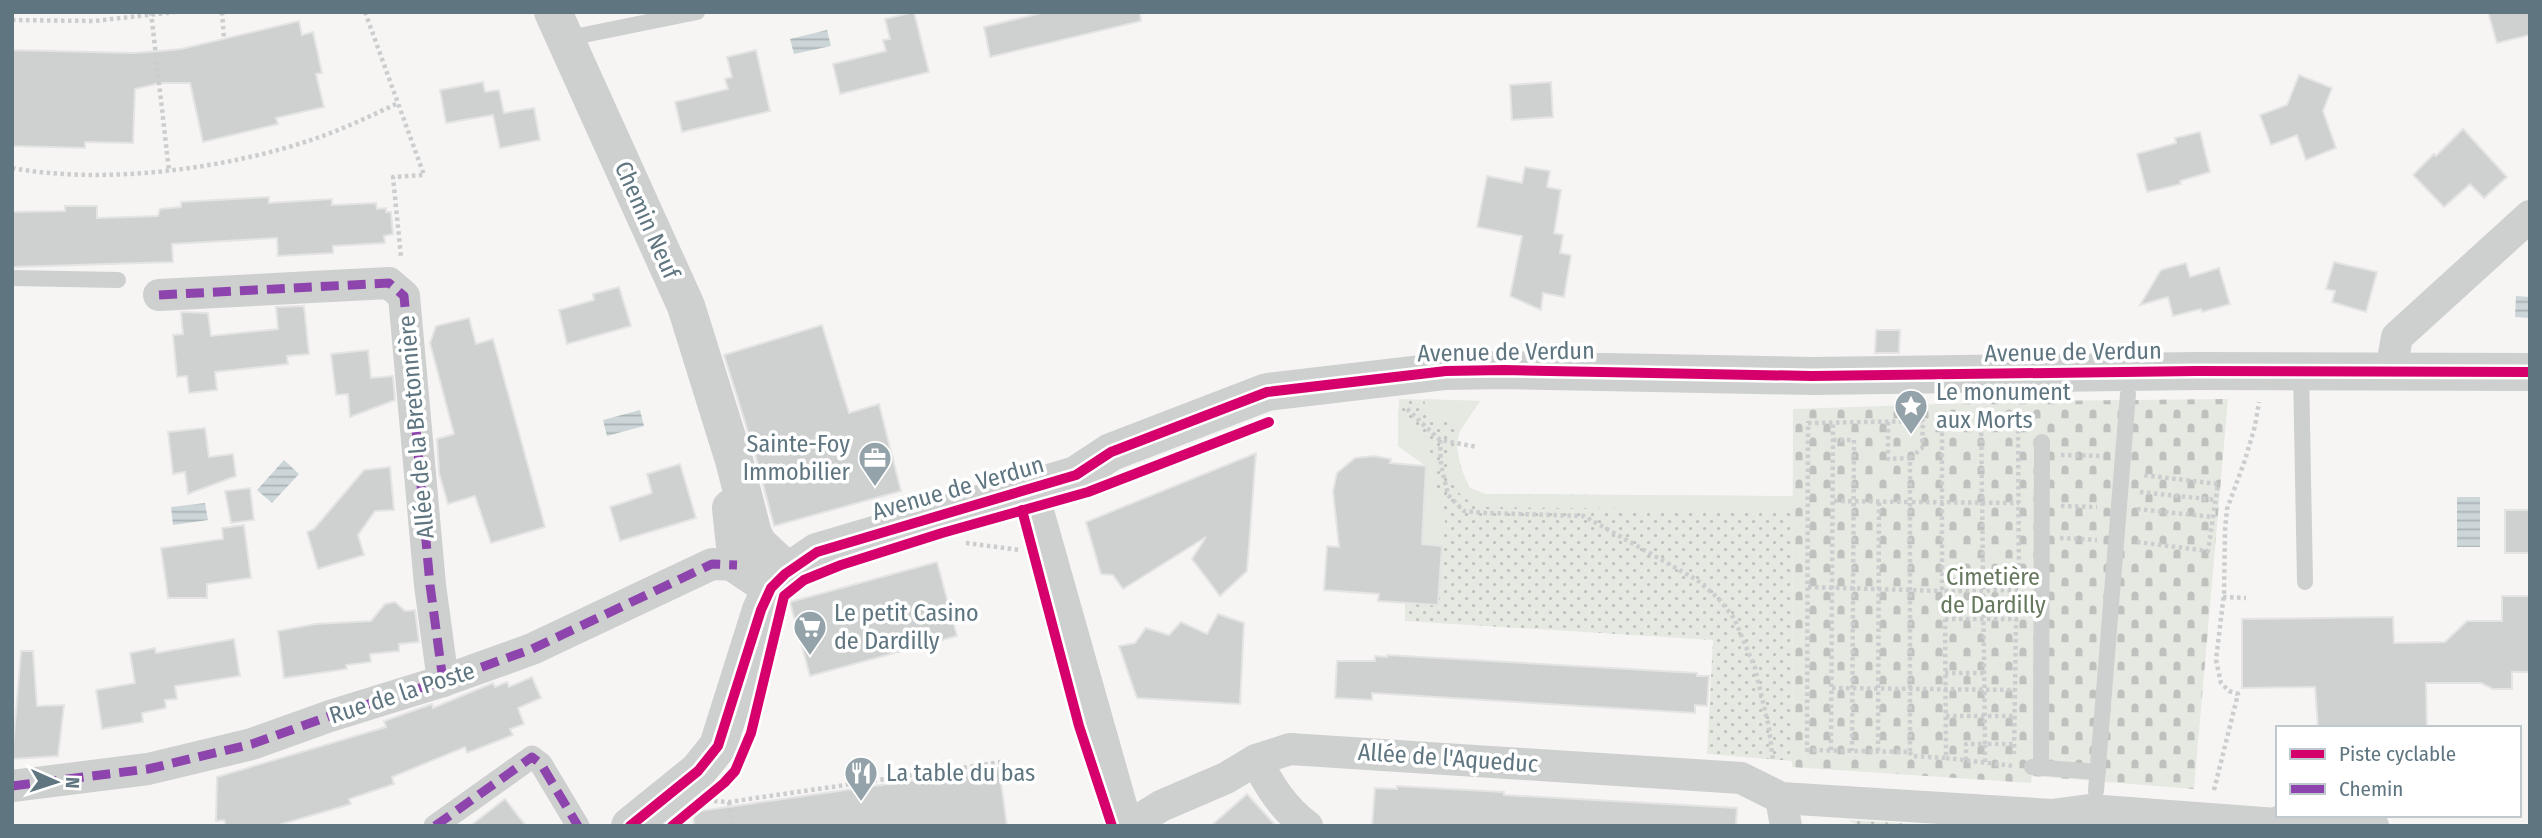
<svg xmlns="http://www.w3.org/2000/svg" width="2542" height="838" font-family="'Fira Sans Condensed',sans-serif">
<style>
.grass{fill:url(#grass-dots)}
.cemetery{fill:url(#cemetery-stones)}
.garden{fill:#e6e9e2}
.water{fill:url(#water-rules)}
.building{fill:#cfd1d1;stroke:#e5e4e4;stroke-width:2}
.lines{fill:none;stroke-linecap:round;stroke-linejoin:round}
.path{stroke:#cccdce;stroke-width:4.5;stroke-dasharray:3.5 3.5;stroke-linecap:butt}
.service{stroke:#cecfcf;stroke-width:16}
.pedestrian{stroke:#cecfcf;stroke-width:23}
.minor{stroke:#cecfcf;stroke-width:32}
.tertiary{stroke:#cecfcf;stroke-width:38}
.quiet{stroke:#8e44ad;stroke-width:9;stroke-dasharray:18 9;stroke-linecap:butt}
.cycleway-casing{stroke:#fff;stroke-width:15}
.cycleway{stroke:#d6006c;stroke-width:10}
.labels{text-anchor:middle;stroke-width:7;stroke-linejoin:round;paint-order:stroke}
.street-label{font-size:24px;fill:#5f7681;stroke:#fff}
.poi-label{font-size:24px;fill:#5f7681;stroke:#fff;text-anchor:start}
.park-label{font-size:24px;fill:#66785e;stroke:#fff}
</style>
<defs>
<pattern id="grass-dots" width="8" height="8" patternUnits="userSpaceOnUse" patternTransform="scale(1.75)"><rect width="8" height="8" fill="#e6e9e2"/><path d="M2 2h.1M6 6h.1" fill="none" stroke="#bec1bd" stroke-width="1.8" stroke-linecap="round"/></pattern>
<pattern id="cemetery-stones" width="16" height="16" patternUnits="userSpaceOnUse" patternTransform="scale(1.75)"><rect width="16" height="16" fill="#e6e9e2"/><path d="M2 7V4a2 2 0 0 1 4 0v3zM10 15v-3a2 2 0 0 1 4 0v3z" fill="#bec1bd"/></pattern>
<pattern id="water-rules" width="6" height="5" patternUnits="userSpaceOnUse" patternTransform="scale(1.75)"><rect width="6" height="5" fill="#ccd6d8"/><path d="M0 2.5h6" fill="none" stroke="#a9b2b5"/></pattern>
</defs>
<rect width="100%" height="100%" fill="#f6f5f4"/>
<g class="grass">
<path d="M1399,399L1480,401C1475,410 1461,425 1459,434C1453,452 1463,473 1470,488L1485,494L1793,496L1792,761L1707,754L1713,640L1405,621V603L1442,546L1426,466L1398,446Z"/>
<polygon points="1848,820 1946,826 1860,826"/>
</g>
<polygon class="cemetery" points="2228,399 2194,789 2032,776 2031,783 1792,767 1793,409 2033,401"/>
<g class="garden">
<polygon points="1424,399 1480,401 1458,434 1458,425 1449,419 1428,418"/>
<path d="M1398,409C1414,419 1428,440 1430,459L1436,463C1428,485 1445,501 1445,523C1446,531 1443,539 1442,546L1422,544L1426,466L1398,446Z"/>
<path d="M1454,449L1458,452L1461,470L1470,488L1485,494L1793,496V511L1483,507C1476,504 1468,501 1462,496C1451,485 1444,461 1454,449Z"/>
</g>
<g class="water">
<polygon points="827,30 831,46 794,54 790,39"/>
<polygon points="2516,296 2530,297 2530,318 2515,317"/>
<polygon points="640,410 644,426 607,436 603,420"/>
<polygon points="284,460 299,474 272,503 257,490"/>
<rect x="2457" y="497" width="23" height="50"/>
<polygon points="205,503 208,520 173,525 171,507"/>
</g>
<g class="building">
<polygon points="914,12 929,72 840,94 833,64 886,51 883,40 890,39 885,19"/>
<polygon points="1045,12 1140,12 1141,21 990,57 984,27"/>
<polygon points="2488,12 2530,12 2530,35 2497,43"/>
<polygon points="299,21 302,35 313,32 322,73 316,74 324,107 276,118 278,124 203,142 190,83 160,83 135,89 133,143 85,142 85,148 12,146 12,50 133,53 160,51 181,49"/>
<polygon points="756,50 770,111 682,132 675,102 728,89 725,79 732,77 727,57"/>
<polygon points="2299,75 2332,88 2323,111 2336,148 2306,160 2297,135 2271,145 2260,115 2287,105"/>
<polygon points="483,82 485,92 499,90 504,113 534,108 540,140 500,148 493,115 446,123 440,90"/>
<polygon points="1551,82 1553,117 1512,120 1510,85"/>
<polygon points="2463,129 2507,177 2484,198 2470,184 2444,207 2413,175 2434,154 2436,156"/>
<polygon points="2200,132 2210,172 2180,181 2181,184 2147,192 2137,154 2176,143 2175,138"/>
<polygon points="1525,167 1550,171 1547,187 1561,190 1554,233 1563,235 1560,253 1571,255 1564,297 1543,293 1541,310 1510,296 1522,236 1477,227 1487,176 1522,183"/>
<polygon points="269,197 269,203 332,199 332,205 376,203 377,209 386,208 386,212 391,212 393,234 384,236 385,243 333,246 333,253 278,256 277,238 172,244 173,262 12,267 12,212 65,211 65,206 97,206 97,218 158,216 160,209 181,207 181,202"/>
<polygon points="2334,262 2377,272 2366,312 2332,302 2335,291 2326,289"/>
<polygon points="2186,263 2190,277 2219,268 2230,304 2202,312 2201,309 2173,316 2168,297 2140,305 2161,270"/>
<polygon points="619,287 631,326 567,344 559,310 594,300 593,294"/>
<polygon points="304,306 309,354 287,356 288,364 215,372 217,390 189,393 187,376 177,377 173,335 183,334 181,312 208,313 211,336 278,329 276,307"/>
<polygon points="469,318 476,344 493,339 545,527 491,543 475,496 448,504 439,473 437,439 454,434 430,343 436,326"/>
<polygon points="822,325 849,413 879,404 901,491 774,526 755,454 724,355"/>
<polygon points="1876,330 1900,330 1899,353 1875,353"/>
<polygon points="368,350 371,378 393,376 395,400 350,417 348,394 336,395 331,354"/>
<polygon points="205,428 209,457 233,454 236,476 188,494 185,472 173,474 168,432"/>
<polygon points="1256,453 1247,571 1220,596 1192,559 1206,537 1123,589 1113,575 1101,574 1086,522"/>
<polygon points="1374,456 1391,459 1390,463 1426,466 1422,544 1442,546 1438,605 1378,601 1379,594 1324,590 1327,546 1339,547 1333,491 1337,473 1355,458"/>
<polygon points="680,464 696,518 620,541 610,507 652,493 647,474"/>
<polygon points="390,467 394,510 375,511 358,535 364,555 318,569 307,532 314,529 364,470"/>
<polygon points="250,488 254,520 231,523 225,491"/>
<rect x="2505" y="510" width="25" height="43"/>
<polygon points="244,525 251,578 207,584 207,598 168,598 161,548 223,539 222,528"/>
<polygon points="937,562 957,636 810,676 790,602"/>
<polygon points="2502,596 2530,596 2530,672 2512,672 2512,689 2493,689 2481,683 2426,683 2427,728 2318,728 2315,687 2242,688 2242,619 2393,617 2394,643 2445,642 2467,621 2502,621"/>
<polygon points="395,602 405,611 415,610 419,642 399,644 399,651 370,654 371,662 346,665 347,669 284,678 278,631 315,624 371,621 385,604"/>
<polygon points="1218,614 1244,623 1240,704 1137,698 1119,646 1135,643 1146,628 1169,635 1181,622 1207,634"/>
<polygon points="234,639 240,676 175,686 177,699 165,700 166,708 142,713 143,722 102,729 96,690 135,683 130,653 155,648 156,653"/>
<polygon points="21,651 33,651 37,706 64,705 58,756 12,759"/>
<polygon points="1387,655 1697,673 1697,676 1709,676 1707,706 1695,705 1695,713 1372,693 1372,700 1335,698 1337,661 1375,661 1375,656 1387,657"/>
<polygon points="532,677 541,698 518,708 524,724 510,729 513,735 467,753 465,747 392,777 394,784 349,799 351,804 275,826 226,826 224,820 216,821 217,777 386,727 384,721 432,704 433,708 493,683 495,687 507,682 509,687"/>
<polygon points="999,768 1007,826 694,826 693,812"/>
<polygon points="1397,786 1504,792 1504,795 1737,808 1736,826 1372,826 1375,788 1397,789"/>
<polygon points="1247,794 1276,826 1211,826"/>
<polygon points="505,799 526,826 470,826"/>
</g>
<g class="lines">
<g class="path">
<polyline points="151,12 169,171"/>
<polyline points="222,12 224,39"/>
<polyline points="365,12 424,175 393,177 401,257"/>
<polyline points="12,20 94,21 175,12"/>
<path d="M12,168C104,185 226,169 314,139C343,129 371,116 398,103"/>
<polyline points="1407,409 1440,440 1477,447"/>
<polygon points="1942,414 2018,415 2019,590 1942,591"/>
<polyline points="1910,421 1910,405"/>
<polyline points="1888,422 1888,459 1910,458 1910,502 2019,503"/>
<polyline points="1440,440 1441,465 1448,495 1464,511 1486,513 1584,516 1697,580 1718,598 1734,618 1755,668 1769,728 1773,761"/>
<polyline points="1833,440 1854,440 1852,751"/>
<polyline points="2061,455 2104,456"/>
<polyline points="2140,492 2216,500"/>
<polyline points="1834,501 1910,502 1910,752 1807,750 1808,423 1923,421 1922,448 1910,458"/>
<polyline points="2061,506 2097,507"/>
<polyline points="2137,509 2213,517"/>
<polyline points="2060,538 2097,540"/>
<polyline points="2137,542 2208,551 2218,484 2143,475"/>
<polyline points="966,543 1020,550"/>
<polyline points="1808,587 1942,591"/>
<polyline points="2223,597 2246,598"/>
<polyline points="1945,619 2016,619 2014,754"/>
<polyline points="1945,673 1984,673"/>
<polyline points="1832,688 2015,690"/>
<polyline points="1946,716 2014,716"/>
<polyline points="1831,750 1833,423"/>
<polyline points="1878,751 1879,502"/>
<polyline points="1910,752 1911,756 1946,758 1945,609"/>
<polyline points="1946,758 2014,766"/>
<polyline points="1966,760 1966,744 1985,744 1981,414"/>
<polyline points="1985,762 1985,744 2014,744"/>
<polyline points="2214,790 2238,694 2229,691 2221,683 2216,660 2224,593 2225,530 2227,509 2245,460 2255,426 2259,402"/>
<polyline points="714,801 729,802 1002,762"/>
<polyline points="729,802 733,826"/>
</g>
<g class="service">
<polyline points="564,39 697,12"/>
<polyline points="12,278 118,280"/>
<polyline points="2301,370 2305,582"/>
<polyline points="2032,767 2098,772"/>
<polyline points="2041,768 2042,442"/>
<polyline points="2096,791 2128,394"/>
</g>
<polyline class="pedestrian" points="435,826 532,757 541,764 578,826"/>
<g class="minor">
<polyline points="159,295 389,283 404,296 430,585 443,681"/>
<polyline points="2391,371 2397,337 2530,216"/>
<polyline points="1032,490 1127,826"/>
<path d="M1256,760C1270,787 1283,808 1307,826"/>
<polyline points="12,786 148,769 252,744 330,716 443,681 532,649 712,564 737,565"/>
<polyline points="1781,798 1786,826"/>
<polyline points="2281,821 2373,826"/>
<polyline points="1129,826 1161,806 1226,778 1256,760 1290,749 1741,778 1781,798 2052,815 2089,810 2303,826"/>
</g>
<g class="tertiary">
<polyline points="553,12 686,306 734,460 753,534 759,545 788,572"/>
<polyline points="731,508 737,565 771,588"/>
<polyline points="630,826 698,771 718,746 761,610 771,588 785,574 817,552 1076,475 1111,452 1267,392 1446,371 1504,370 1812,376 2196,371 2530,372"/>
</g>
<g class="quiet">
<polyline points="159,295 389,283 404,296 430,585 443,681"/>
<polyline points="12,786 148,769 252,744 330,716 443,681 532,649 712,564 737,565"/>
<polyline points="435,826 532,757 541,764 578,826"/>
</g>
<defs>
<g id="cycleway">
<polyline points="1022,510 1079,726 1112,826"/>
<polyline points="630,826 698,771 718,746 761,610 771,588 785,574 817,552 1076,475 1111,452 1267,392 1446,371 1504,370 1812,376 2196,371 2530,372"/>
<polyline points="672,826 724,783 735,771 751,733 784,596 804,580 841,565 942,533 1088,492 1269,422"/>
</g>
</defs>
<use href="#cycleway" class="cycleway-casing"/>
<use href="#cycleway" class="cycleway"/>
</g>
<defs>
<symbol id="sight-pin" viewBox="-11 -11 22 30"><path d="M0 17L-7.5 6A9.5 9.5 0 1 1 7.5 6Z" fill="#94a2a9" stroke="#fff"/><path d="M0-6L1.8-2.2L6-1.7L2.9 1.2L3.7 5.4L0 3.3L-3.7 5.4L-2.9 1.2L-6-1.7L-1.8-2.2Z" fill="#fff"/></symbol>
<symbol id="office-pin" viewBox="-11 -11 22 30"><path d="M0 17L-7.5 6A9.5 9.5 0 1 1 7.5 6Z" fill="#94a2a9" stroke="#fff"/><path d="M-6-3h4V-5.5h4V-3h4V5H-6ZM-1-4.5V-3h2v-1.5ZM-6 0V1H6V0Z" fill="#fff"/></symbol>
<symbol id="supermarket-pin" viewBox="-11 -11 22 30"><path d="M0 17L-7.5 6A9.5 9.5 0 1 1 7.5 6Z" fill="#94a2a9" stroke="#fff"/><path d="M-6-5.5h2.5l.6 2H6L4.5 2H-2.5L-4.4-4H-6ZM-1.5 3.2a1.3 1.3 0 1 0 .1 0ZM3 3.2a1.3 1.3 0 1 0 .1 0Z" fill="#fff"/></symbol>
<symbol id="restaurant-pin" viewBox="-11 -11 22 30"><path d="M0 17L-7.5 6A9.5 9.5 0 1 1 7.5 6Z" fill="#94a2a9" stroke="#fff"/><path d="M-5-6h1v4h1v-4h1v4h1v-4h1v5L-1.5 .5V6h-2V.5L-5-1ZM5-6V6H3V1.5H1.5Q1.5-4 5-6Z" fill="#fff"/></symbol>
</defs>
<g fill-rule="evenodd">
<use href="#sight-pin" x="1892" y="387" width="38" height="52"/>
<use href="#office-pin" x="856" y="439" width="38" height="52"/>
<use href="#supermarket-pin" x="791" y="608" width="38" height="52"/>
<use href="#restaurant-pin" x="842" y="754" width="38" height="52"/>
</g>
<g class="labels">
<g class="street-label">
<text transform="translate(647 220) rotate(66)" y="8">Chemin Neuf</text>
<text transform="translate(1506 352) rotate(-1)" y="8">Avenue de Verdun</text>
<text transform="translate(2073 352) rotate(-1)" y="8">Avenue de Verdun</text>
<text transform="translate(416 427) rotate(-95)" y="8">Allée de la Bretonnière</text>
<text transform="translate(958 488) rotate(-16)" y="8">Avenue de Verdun</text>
<text transform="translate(402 693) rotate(-18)" y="8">Rue de la Poste</text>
<text transform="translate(1448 758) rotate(4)" y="8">Allée de l'Aqueduc</text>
</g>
<g class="poi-label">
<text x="1936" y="400">Le monument<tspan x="1936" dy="28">aux Morts</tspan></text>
<text x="850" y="452" text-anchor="end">Sainte-Foy<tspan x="850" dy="28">Immobilier</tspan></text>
<text x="834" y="621">Le petit Casino<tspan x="834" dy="28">de Dardilly</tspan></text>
<text x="886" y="781">La table du bas</text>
</g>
<g class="park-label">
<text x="1993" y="585">Cimetière<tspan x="1993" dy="28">de Dardilly</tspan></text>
</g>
</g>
<rect width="2542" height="838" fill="none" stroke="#5f7681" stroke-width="28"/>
<rect x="2276" y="726" width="245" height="91" fill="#ffffff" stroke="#bfc8cd" stroke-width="2"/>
<rect x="2290" y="749" width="35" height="10" fill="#d6006c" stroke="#bfc8cd" stroke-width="2"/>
<text x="2339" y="761" font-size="21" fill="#5f7681">Piste cyclable</text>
<rect x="2290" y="784" width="35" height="10" fill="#8e44ad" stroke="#bfc8cd" stroke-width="2"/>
<text x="2339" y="796" font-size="21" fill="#5f7681">Chemin</text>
<g transform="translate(56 782) rotate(93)" stroke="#ffffff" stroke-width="5" paint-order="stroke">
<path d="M0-5L12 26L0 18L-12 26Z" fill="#5f7681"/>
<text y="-10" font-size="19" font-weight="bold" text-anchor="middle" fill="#5f7681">N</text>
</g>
</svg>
